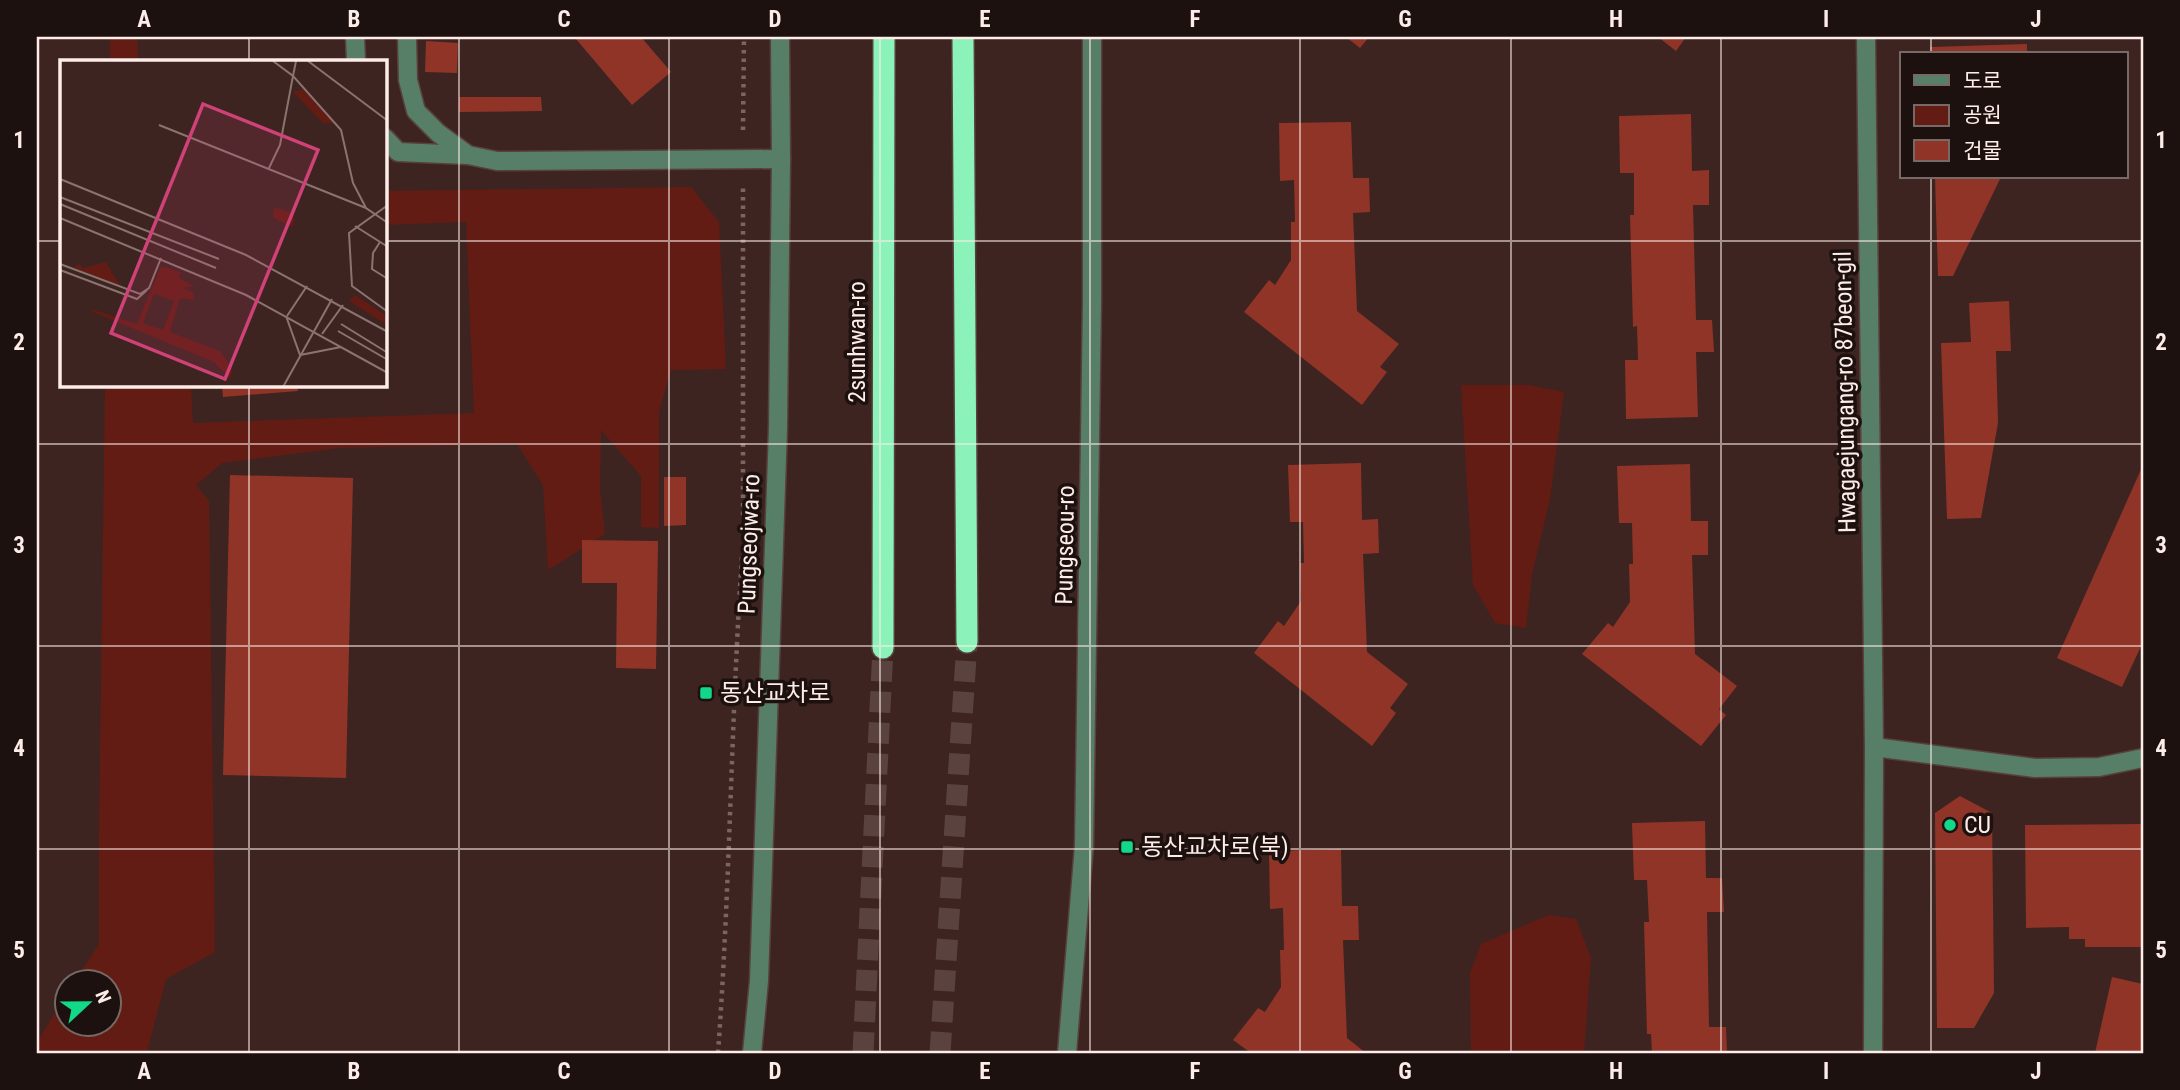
<svg xmlns="http://www.w3.org/2000/svg" width="2180" height="1090" font-family="'Roboto Condensed','Noto Sans KR',sans-serif">
<style>
.green{fill:#631c14}
.building{fill:#903428}
.lines{fill:none;stroke-linecap:round;stroke-linejoin:round}
.highway-tunnel{stroke:#5a423e;stroke-width:21;stroke-dasharray:21 10;stroke-linecap:butt}
.minor-casing{stroke:#58403c;stroke-width:21}
.highway-casing{stroke:#58403c;stroke-width:24}
.path{stroke:#7b6561;stroke-width:4.5;stroke-dasharray:3.5 5;stroke-linecap:butt}
.minor{stroke:#577e67;stroke-width:18}
.highway{stroke:#8bf3b9;stroke-width:21}
.grid{fill:none;stroke:#fdece8;stroke-width:2;stroke-opacity:0.55}
.poi-dot{fill:#12d98a;stroke:#1c110f;stroke-width:2.5}
.labels{text-anchor:middle;stroke-width:7;stroke-linejoin:round;paint-order:stroke}
.street-label{font-size:24px;fill:#fdece8;stroke:#1c110f}
.poi-label{font-size:24px;fill:#fdece8;stroke:#1c110f;text-anchor:start}
.inset-road{fill:none;stroke:#8a7470;stroke-width:2}
.view{fill:#ce4277;fill-opacity:0.15;stroke:#ce4277;stroke-width:3.5}
.inset-edge{fill:none;stroke:#fdece8;stroke-width:3.5}
.neatline{fill:none;stroke:#fdece8;stroke-width:2.5}
.grid-label{font-size:23px;text-anchor:middle;font-weight:bold;fill:#fdece8}
</style>
<rect width="100%" height="100%" fill="#3d2420"/>
<g class="green">
<polygon points="110,37 137,37 138,61 110,61"/>
<polygon points="691,187 719,222 726,369 671,370 659,411 659,528 641,527 641,476 601,430 600,490 605,534 548,570 543,485 517,444 339,448 222,463 196,485 209,501 215,952 166,979 147,1052 37,1053 37,1042 66,995 66,1024 108,1024 108,982 75,981 99,944 99,831 105,385 191,385 193,423 474,413 466,222 385,225 385,191"/>
<polygon points="1461,385 1529,385 1564,392 1550,499 1532,574 1526,628 1495,623 1473,585"/>
<polygon points="1548,915 1576,919 1591,958 1584,1053 1471,1053 1470,973 1481,944"/>
</g>
<g class="building">
<polygon points="579,37 641,37 671,72 632,105 576,39"/>
<polygon points="1346,37 1369,37 1360,48"/>
<polygon points="1658,37 1686,37 1676,51"/>
<polygon points="426,41 458,43 457,73 425,72"/>
<polygon points="2027,44 2027,54 1930,54 1930,47"/>
<polygon points="459,97 541,97 542,111 459,112"/>
<polygon points="1691,114 1692,171 1709,170 1709,205 1693,205 1696,320 1712,320 1714,352 1696,352 1698,417 1626,419 1625,360 1638,360 1637,326 1633,327 1630,215 1634,215 1634,173 1620,173 1619,116"/>
<polygon points="1351,122 1353,178 1369,178 1370,212 1353,213 1357,311 1399,344 1380,367 1387,372 1362,405 1244,312 1269,280 1275,285 1291,260 1291,222 1295,222 1294,180 1280,181 1279,123"/>
<polygon points="1935,177 2001,177 1953,276 1938,276"/>
<polygon points="2009,301 2011,351 1996,351 1998,423 1981,518 1947,519 1941,343 1971,342 1969,303"/>
<polygon points="222,385 297,385 298,391 223,397"/>
<polygon points="1361,463 1362,520 1378,519 1379,553 1363,554 1367,652 1408,684 1390,708 1396,713 1372,746 1254,653 1278,621 1284,626 1301,601 1300,563 1304,563 1303,522 1290,522 1288,465"/>
<polygon points="1690,464 1691,521 1708,521 1708,555 1692,555 1695,654 1737,686 1719,709 1726,715 1701,746 1582,654 1608,623 1613,627 1630,602 1629,564 1633,564 1632,523 1619,523 1617,466"/>
<polygon points="2143,465 2143,642 2122,687 2057,658"/>
<polygon points="230,475 353,478 346,778 223,775"/>
<polygon points="664,477 686,477 686,525 664,526"/>
<polygon points="582,540 658,541 656,669 616,668 617,583 582,583"/>
<polygon points="1960,796 1992,813 1994,993 1974,1028 1937,1028 1935,813"/>
<polygon points="1705,821 1706,878 1722,878 1724,912 1707,912 1709,1027 1726,1027 1727,1053 1652,1053 1651,1034 1647,1034 1644,922 1649,922 1647,880 1634,880 1632,823"/>
<polygon points="2143,824 2143,947 2085,947 2085,939 2069,939 2069,927 2026,928 2025,825"/>
<polygon points="1341,849 1342,906 1358,906 1359,940 1343,940 1347,1038 1366,1053 1251,1053 1233,1040 1258,1008 1265,1012 1281,987 1280,950 1284,950 1283,908 1270,909 1269,851"/>
<polygon points="2112,977 2143,984 2143,1053 2095,1053"/>
</g>
<g class="lines">
<g class="highway-tunnel">
<polyline points="863,1053 883,648"/>
<polyline points="940,1053 967,642"/>
</g>
<defs>
<g id="minor">
<polyline points="355,37 356,61"/>
<polyline points="407,37 408,80 416,111 438,133 468,155 497,161 781,159"/>
<polyline points="1866,37 1874,747 1873,1053"/>
<polyline points="385,138 398,152 467,155"/>
<polyline points="1874,747 2035,768 2099,767 2143,758"/>
<polyline points="752,1053 759,981 778,428 781,159 780,37"/>
<polyline points="1067,1053 1084,846 1092,301 1092,37"/>
</g>
<g id="highway">
<polyline points="963,37 967,642"/>
<polyline points="883,648 884,37"/>
</g>
</defs>
<use href="#minor" class="minor-casing"/>
<use href="#highway" class="highway-casing"/>
<g class="path">
<polyline points="743,130 744,37"/>
<polyline points="743,515 743,188"/>
<path d="M718,1053C730,888 731,721 742,556"/>
</g>
<use href="#minor" class="minor"/>
<use href="#highway" class="highway"/>
</g>
<path class="grid" d="M249,37V61M459,37V1053M669,37V1053M880,37V1053M1090,37V1053M1300,37V1053M1511,37V1053M1721,37V1053M1931,37V54M1931,177V1053M37,241H61M385,241H2143M249,385V1053M37,444H2143M37,646H2143M37,849H2143"/>
<g class="poi-dot">
<rect x="699" y="686" width="14" height="14" rx="3.5"/>
<circle cx="1950" cy="825" r="7"/>
<rect x="1120" y="840" width="14" height="14" rx="3.5"/>
</g>
<g class="labels">
<g class="street-label">
<text transform="translate(857 342) rotate(-90)" y="8">2sunhwan-ro</text>
<text transform="translate(1845 392) rotate(-91)" y="8">Hwagaejungang-ro 87beon-gil</text>
<text transform="translate(749 544) rotate(-88)" y="8">Pungseojwa-ro</text>
<text transform="translate(1065 545) rotate(-89)" y="8">Pungseou-ro</text>
</g>
<g class="poi-label">
<text x="720" y="701">동산교차로</text>
<text x="1964" y="833">CU</text>
<text x="1141" y="855">동산교차로(북)</text>
</g>
</g>
<g transform="translate(60 60)">
<rect width="327" height="327" fill="#3d2420"/>
<path d="M243,29L274,63H263L233,32ZM214,147L230,152L235,159L233,167L213,158ZM46,202L60,226L15,208L18,203L23,208ZM105,207L121,212L119,218L134,226L123,228L133,232L134,240L120,238L110,272L160,291L173,310L170,319L154,302L33,252L31,249L77,264L100,208ZM94,234L114,241L103,270L83,263ZM295,235L327,256V265L289,241Z" fill="#631c14" fill-rule="evenodd"/>
<path class="inset-road" d="M236,1L233,16L281,70L293,123L306,148L328,163M248,1L328,61M99,65L306,148M209,108L220,85L233,16L213,1M0,119L186,195L328,272M0,137L159,199M0,144L156,208M328,145L289,173L292,226L328,252M0,158L186,235L328,313M295,166L328,187M320,182L313,193L312,209L328,219M0,204L80,234L89,228L101,198M0,210L77,239L87,230M226,256L240,295L281,287M227,256L247,226M281,264L328,293M278,271L328,300M262,274L283,245M223,327L272,239"/>
<path class="view" d="M143,44L258,90L165,319L51,273Z"/>
<rect width="327" height="327" class="inset-edge"/>
</g>
<rect width="2180" height="1090" fill="none" stroke="#1c110f" stroke-width="77"/>
<rect x="1900" y="52" width="228" height="126" fill="#1c110f" stroke="#766966" stroke-width="2"/>
<rect x="1914" y="75" width="35" height="10" fill="#577e67" stroke="#766966" stroke-width="2"/>
<text x="1963" y="88" font-size="21" fill="#fdece8">도로</text>
<rect x="1914" y="105" width="35" height="21" fill="#631c14" stroke="#766966" stroke-width="2"/>
<text x="1963" y="122" font-size="21" fill="#fdece8">공원</text>
<rect x="1914" y="140" width="35" height="21" fill="#903428" stroke="#766966" stroke-width="2"/>
<text x="1963" y="158" font-size="21" fill="#fdece8">건물</text>
<g transform="translate(88 1003) rotate(68)"><circle r="33" fill="#1c110f" stroke="#766966" stroke-width="2"/>
<path d="M0-5L12 26L0 18L-12 26Z" fill="#12d98a"/>
<text y="-10" font-size="19" font-weight="bold" text-anchor="middle" fill="#fdece8">N</text>
</g>
<rect x="38" y="38" width="2104" height="1014" class="neatline"/>
<g class="grid-label">
<text x="144" y="27">A</text>
<text x="354" y="27">B</text>
<text x="564" y="27">C</text>
<text x="775" y="27">D</text>
<text x="985" y="27">E</text>
<text x="1195" y="27">F</text>
<text x="1405" y="27">G</text>
<text x="1616" y="27">H</text>
<text x="1826" y="27">I</text>
<text x="2036" y="27">J</text>
<text x="19" y="148">1</text>
<text x="2161" y="148">1</text>
<text x="19" y="350">2</text>
<text x="2161" y="350">2</text>
<text x="19" y="553">3</text>
<text x="2161" y="553">3</text>
<text x="19" y="756">4</text>
<text x="2161" y="756">4</text>
<text x="19" y="958">5</text>
<text x="2161" y="958">5</text>
<text x="144" y="1079">A</text>
<text x="354" y="1079">B</text>
<text x="564" y="1079">C</text>
<text x="775" y="1079">D</text>
<text x="985" y="1079">E</text>
<text x="1195" y="1079">F</text>
<text x="1405" y="1079">G</text>
<text x="1616" y="1079">H</text>
<text x="1826" y="1079">I</text>
<text x="2036" y="1079">J</text>
</g>
</svg>
